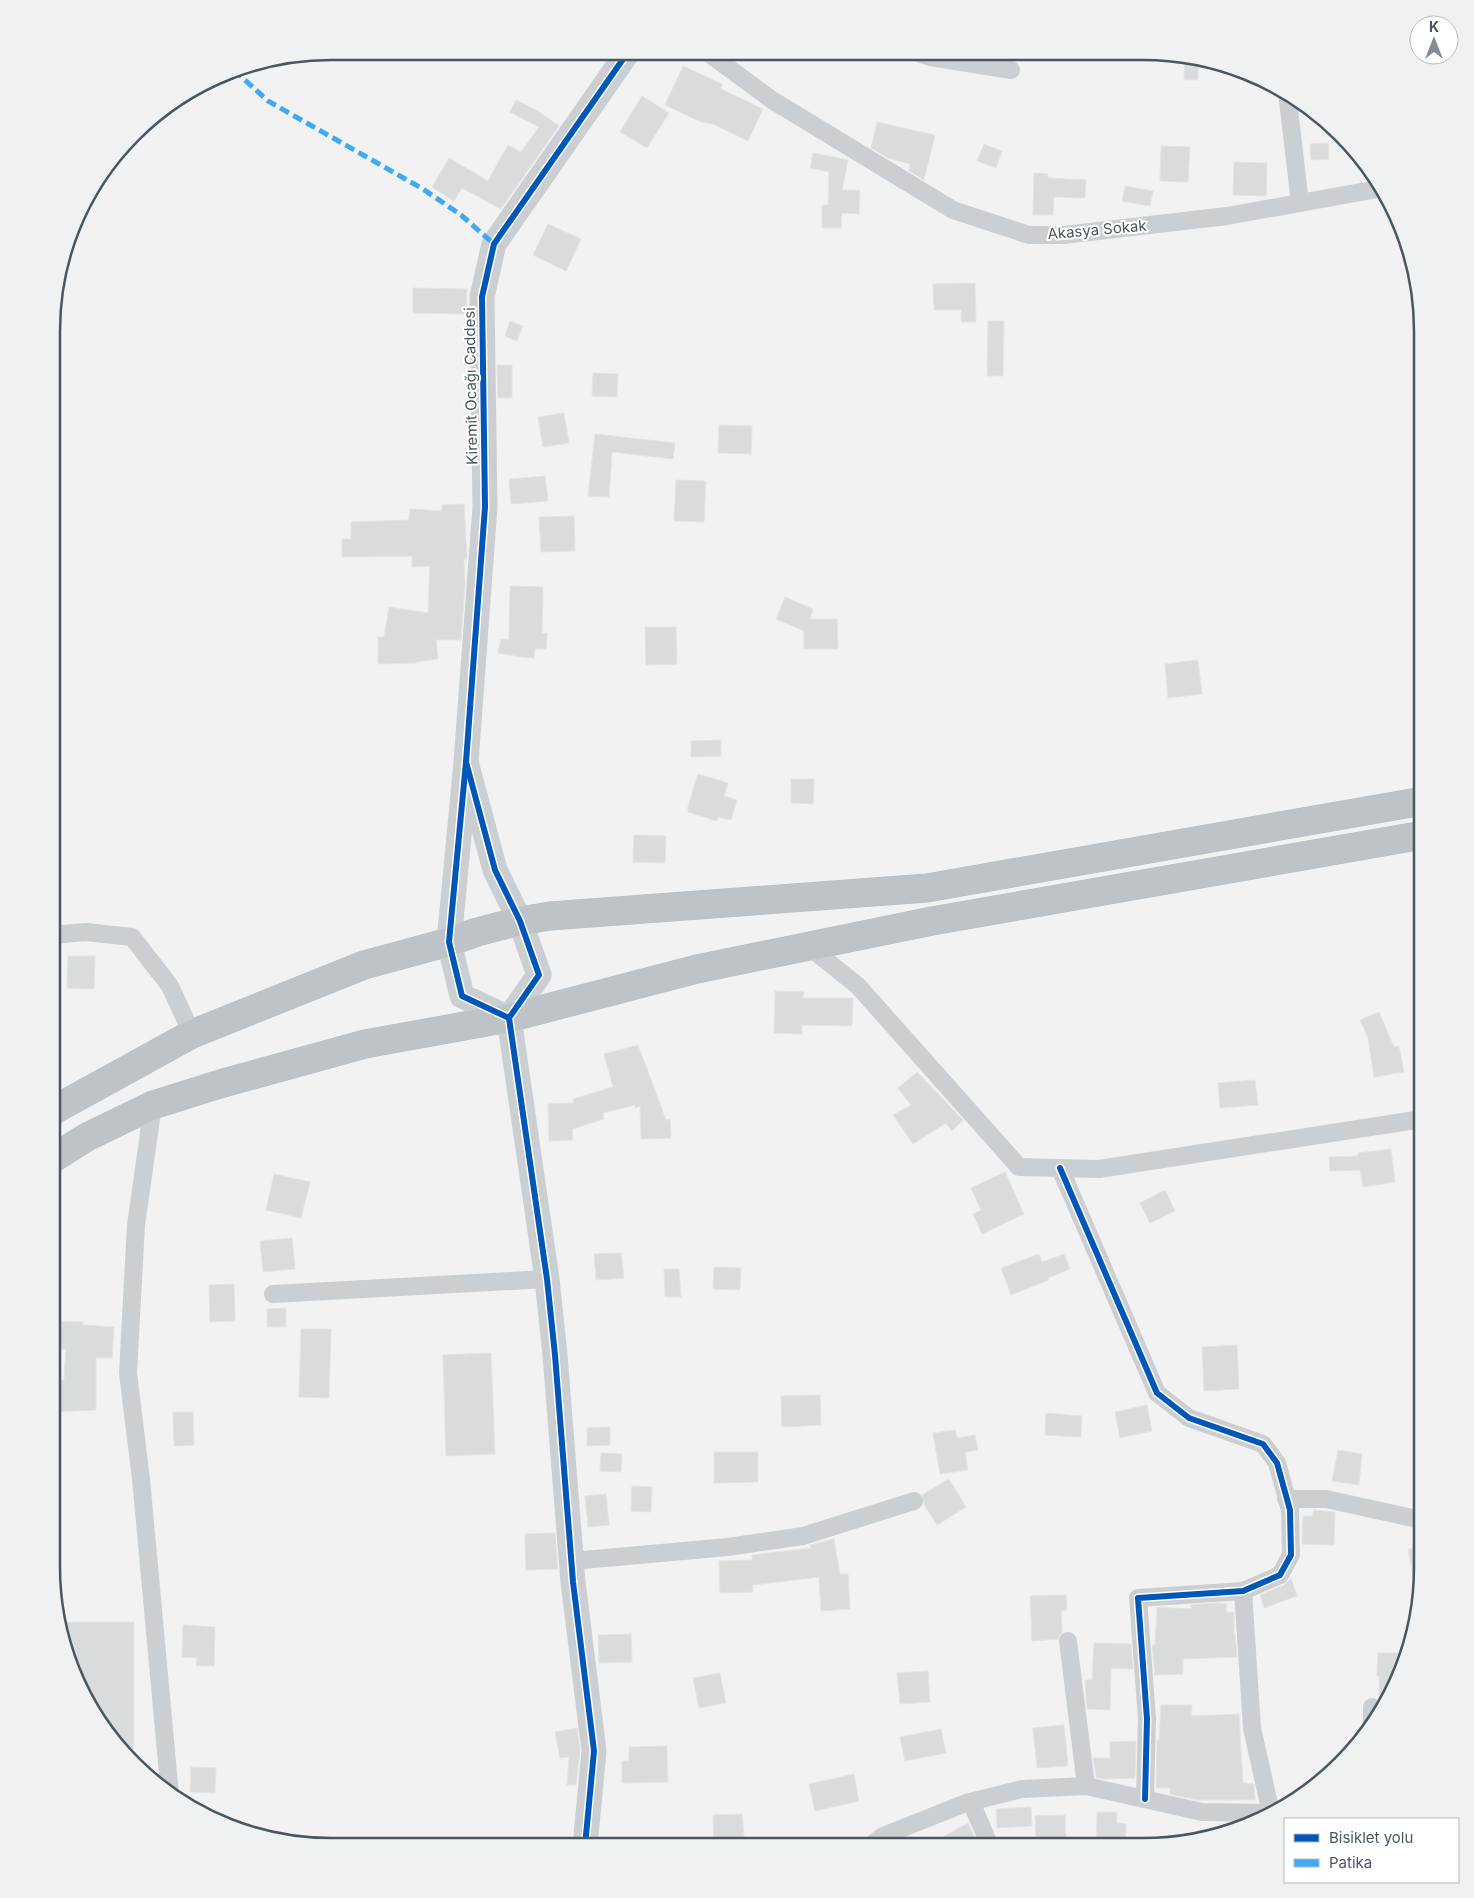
<svg xmlns="http://www.w3.org/2000/svg" width="1474" height="1898" font-family="Inter,sans-serif">
<style>
.building{fill:#dadbdb;stroke:#e4e4e5}
.lines{fill:none;stroke-linecap:round;stroke-linejoin:round}
.highway-casing{stroke:#b7bdc2;stroke-width:29}
.street{stroke:#cccfd1;stroke-width:18}
.secondary{stroke:#cbcfd2;stroke-width:25}
.highway{stroke:#bdc3c7;stroke-width:28}
.quiet{stroke:#3fa9f5;stroke-width:5;stroke-dasharray:10 5;stroke-linecap:butt}
.cycleway-casing{stroke:#fff;stroke-width:9}
.cycleway{stroke:#0057b8;stroke-width:6}
.labels{text-anchor:middle;stroke-width:4;stroke-linejoin:round;paint-order:stroke}
.street-label{font-size:15px;fill:#485760;stroke:#fff}
.rim{fill:none;stroke:#485760;stroke-width:2.5}
</style>
<rect width="100%" height="100%" fill="#f3f2f2"/>
<g class="building">
<polygon points="1185,61 1198,62 1198,80 1184,80"/>
<polygon points="683,66 722,84 721,89 763,109 748,141 713,124 701,122 665,105"/>
<polygon points="642,96 669,113 647,148 620,132"/>
<polygon points="516,100 538,111 559,126 501,209 462,188 454,201 432,187 449,158 488,181 508,145 521,152 539,127 510,112"/>
<polygon points="877,122 935,135 924,180 909,171 910,164 888,158 871,148"/>
<polygon points="1328,143 1329,159 1311,160 1310,144"/>
<polygon points="984,144 1002,151 996,168 977,161"/>
<polygon points="1161,146 1190,147 1188,182 1160,181"/>
<polygon points="813,153 848,160 842,190 860,190 859,214 842,213 841,228 822,228 822,205 828,205 829,172 810,168"/>
<polygon points="1234,162 1267,163 1266,196 1233,195"/>
<polygon points="1034,173 1048,174 1048,178 1086,180 1085,198 1054,197 1053,215 1033,215"/>
<polygon points="1125,186 1153,191 1150,206 1122,201"/>
<polygon points="548,224 581,239 566,271 533,255"/>
<polygon points="975,283 976,322 961,322 961,310 934,310 933,284"/>
<polygon points="413,288 467,289 466,314 413,313"/>
<polygon points="510,321 523,326 517,341 505,336"/>
<polygon points="988,321 1004,321 1003,376 987,376"/>
<polygon points="497,365 512,365 512,398 498,398"/>
<polygon points="593,373 618,374 617,397 592,396"/>
<polygon points="564,413 569,443 543,447 538,417"/>
<polygon points="719,425 752,426 751,454 718,453"/>
<polygon points="595,434 675,443 673,459 612,452 609,497 588,496"/>
<polygon points="545,476 548,501 511,504 509,479"/>
<polygon points="676,480 706,481 704,522 674,521"/>
<polygon points="464,504 467,555 467,559 464,560 465,584 461,640 436,640 438,659 416,662 416,663 378,664 378,637 384,637 389,607 428,613 430,566 412,567 412,556 342,557 342,539 351,539 351,522 409,520 410,509 442,511 442,505"/>
<polygon points="574,516 575,551 541,552 539,517"/>
<polygon points="510,586 543,587 542,633 547,633 546,649 535,649 534,658 520,657 498,653 501,639 509,640"/>
<polygon points="785,597 813,609 810,619 837,619 838,649 804,649 804,631 776,619"/>
<polygon points="645,627 676,627 677,664 646,665"/>
<polygon points="1198,660 1202,694 1168,698 1165,664"/>
<polygon points="721,740 721,756 691,757 691,741"/>
<polygon points="698,774 728,783 724,796 737,800 731,820 718,817 717,821 688,812 688,806"/>
<polygon points="791,779 814,779 813,804 791,803"/>
<polygon points="634,835 666,836 665,863 633,862"/>
<polygon points="68,956 95,956 94,989 67,988"/>
<polygon points="775,991 804,992 803,998 853,998 852,1026 802,1025 802,1034 774,1033"/>
<polygon points="1379,1012 1394,1047 1399,1046 1404,1072 1374,1077 1368,1038 1360,1020"/>
<polygon points="638,1045 666,1120 670,1119 671,1138 641,1139 640,1106 635,1108 635,1105 603,1113 604,1119 572,1129 573,1140 549,1141 548,1104 574,1103 573,1099 613,1087 604,1054"/>
<polygon points="917,1072 963,1120 952,1131 946,1123 913,1144 893,1115 911,1105 898,1088"/>
<polygon points="1255,1080 1258,1105 1220,1108 1218,1083"/>
<polygon points="1391,1149 1395,1182 1363,1187 1360,1170 1330,1171 1329,1157 1358,1156 1358,1153"/>
<polygon points="1005,1172 1024,1214 982,1234 973,1214 981,1210 971,1188"/>
<polygon points="274,1174 310,1182 301,1218 266,1210"/>
<polygon points="1165,1190 1175,1211 1150,1223 1140,1203"/>
<polygon points="292,1238 295,1269 263,1272 260,1241"/>
<polygon points="621,1253 624,1278 596,1280 594,1254"/>
<polygon points="1039,1254 1042,1262 1064,1254 1070,1269 1048,1278 1049,1280 1011,1295 1001,1268"/>
<polygon points="714,1267 741,1268 740,1290 713,1289"/>
<polygon points="664,1269 679,1269 681,1297 665,1297"/>
<polygon points="234,1284 235,1321 210,1322 209,1285"/>
<polygon points="286,1308 286,1327 267,1327 267,1309"/>
<polygon points="52,1321 83,1322 83,1325 114,1327 112,1358 96,1358 96,1410 52,1412 52,1380 64,1380 66,1349 52,1349"/>
<polygon points="301,1329 331,1329 329,1398 299,1397"/>
<polygon points="1237,1345 1239,1389 1204,1391 1202,1347"/>
<polygon points="491,1353 495,1454 446,1456 443,1355"/>
<polygon points="820,1395 821,1425 782,1427 781,1396"/>
<polygon points="1147,1405 1152,1431 1120,1438 1115,1412"/>
<polygon points="173,1412 193,1412 194,1445 174,1446"/>
<polygon points="1046,1413 1082,1416 1081,1437 1045,1435"/>
<polygon points="610,1427 610,1445 587,1446 587,1428"/>
<polygon points="955,1430 957,1438 975,1435 978,1450 965,1452 968,1470 940,1474 933,1433"/>
<polygon points="1338,1450 1362,1454 1359,1485 1332,1481"/>
<polygon points="714,1452 758,1452 758,1482 714,1483"/>
<polygon points="601,1453 622,1454 621,1472 600,1471"/>
<polygon points="949,1479 966,1507 937,1525 924,1504 922,1495"/>
<polygon points="632,1486 652,1487 651,1512 631,1511"/>
<polygon points="606,1494 609,1525 588,1527 585,1496"/>
<polygon points="1313,1510 1335,1512 1334,1545 1302,1544 1303,1516 1313,1516"/>
<polygon points="555,1533 558,1569 526,1570 525,1534"/>
<polygon points="834,1539 840,1574 848,1574 850,1609 821,1611 819,1577 753,1585 753,1592 720,1593 719,1561 752,1560 752,1555 811,1548 810,1545"/>
<polygon points="1422,1546 1422,1585 1415,1587 1408,1549"/>
<polygon points="1291,1578 1297,1596 1264,1608 1260,1595 1284,1585"/>
<polygon points="1066,1595 1067,1610 1061,1611 1062,1632 1058,1639 1032,1641 1030,1596"/>
<polygon points="1216,1603 1227,1604 1226,1612 1234,1612 1234,1634 1235,1634 1237,1657 1183,1659 1183,1674 1155,1675 1152,1645 1155,1645 1157,1607 1191,1609 1191,1605"/>
<polygon points="65,1622 134,1622 134,1749 121,1749 89,1707 64,1648"/>
<polygon points="183,1625 215,1627 214,1666 196,1666 197,1658 182,1657"/>
<polygon points="631,1634 632,1662 599,1663 598,1635"/>
<polygon points="1094,1643 1131,1644 1133,1669 1111,1668 1110,1710 1087,1709 1085,1680 1092,1680"/>
<polygon points="1378,1653 1409,1653 1383,1708 1379,1700 1379,1676 1377,1676"/>
<polygon points="928,1671 930,1702 900,1704 897,1673"/>
<polygon points="720,1673 726,1703 699,1708 693,1678"/>
<polygon points="1161,1705 1192,1705 1191,1716 1239,1714 1243,1783 1254,1784 1255,1800 1198,1800 1170,1794 1170,1788 1156,1788 1157,1740 1159,1740"/>
<polygon points="1064,1725 1068,1766 1037,1768 1033,1728"/>
<polygon points="577,1728 580,1751 576,1785 567,1785 569,1757 560,1758 555,1732"/>
<polygon points="941,1729 946,1753 905,1761 900,1737"/>
<polygon points="1136,1741 1135,1778 1103,1779 1096,1777 1093,1758 1110,1758 1110,1742"/>
<polygon points="667,1746 668,1782 622,1783 622,1761 629,1761 629,1747"/>
<polygon points="191,1767 216,1768 215,1793 190,1792"/>
<polygon points="854,1774 859,1801 815,1811 809,1784"/>
<polygon points="1031,1807 1032,1826 997,1828 996,1809"/>
<polygon points="1097,1812 1117,1812 1117,1823 1126,1824 1125,1846 1096,1846"/>
<polygon points="742,1814 745,1846 714,1846 713,1815"/>
<polygon points="1065,1815 1066,1839 1036,1840 1035,1816"/>
<polygon points="968,1823 977,1842 968,1846 950,1846 944,1836"/>
</g>
<g class="lines">
<defs>
<g id="highway">
<polyline points="52,1111 192,1034 364,965 449,942 477,932 520,921 550,916 927,888 1423,801"/>
<polyline points="52,1159 87,1137 153,1105 220,1084 365,1044 509,1018 697,969 932,921 1423,835"/>
</g>
</defs>
<use href="#highway" class="highway-casing"/>
<g class="street">
<polyline points="707,52 772,100 953,210 1029,235 1064,235 1227,216 1383,188"/>
<polyline points="918,53 930,57 1011,70"/>
<polyline points="1287,92 1300,203"/>
<polyline points="52,935 86,932 132,937 170,986 192,1034"/>
<polyline points="808,946 858,986 1019,1167 1099,1169 1422,1119"/>
<polyline points="153,1105 136,1225 128,1373 141,1479 170,1795"/>
<polyline points="1060,1168 1157,1393 1189,1418 1263,1444 1277,1463 1290,1510 1291,1555 1280,1575 1243,1591 1138,1598 1147,1719 1145,1799"/>
<polyline points="273,1294 547,1279"/>
<polyline points="1286,1499 1326,1499 1422,1520"/>
<polyline points="572,1561 728,1547 803,1536 914,1501"/>
<polyline points="1243,1591 1252,1728 1271,1813"/>
<polyline points="1068,1641 1086,1786"/>
<polyline points="1372,1727 1372,1707"/>
<polyline points="971,1802 990,1846"/>
<polyline points="870,1846 883,1836 966,1803 1022,1789 1086,1786 1202,1812 1275,1813"/>
</g>
<g class="secondary">
<polyline points="466,762 495,870 520,921 539,975 509,1018 547,1279 555,1355 573,1582 594,1751 585,1846"/>
<polyline points="509,1018 462,996 449,942 466,762 485,507 482,297 494,244 628,52"/>
</g>
<use href="#highway" class="highway"/>
<polyline class="quiet" points="234,70 268,101 423,189 461,215 494,244"/>
<defs>
<g id="cycleway">
<polyline points="466,762 495,870 520,921 539,975 509,1018 547,1279 555,1355 573,1582 594,1751 585,1846"/>
<polyline points="509,1018 462,996 449,942 466,762 485,507 482,297 494,244 628,52"/>
<polyline points="1060,1168 1157,1393 1189,1418 1263,1444 1277,1463 1290,1510 1291,1555 1280,1575 1243,1591 1138,1598 1147,1719 1145,1799"/>
</g>
</defs>
<use href="#cycleway" class="cycleway-casing"/>
<use href="#cycleway" class="cycleway"/>
</g>
<g class="labels">
<g class="street-label">
<text transform="translate(1097 230) rotate(-5)" y="5">Akasya Sokak</text>
<text transform="translate(471 386) rotate(-91)" y="5">Kiremit Ocağı Caddesi</text>
</g>
</g>
<path d="M0 0H1474V1898H0ZM331 60H1143A271 271 0 0 1 1414 331V1567A271 271 0 0 1 1143 1838H331A271 271 0 0 1 60 1567V331A271 271 0 0 1 331 60Z" fill="#f0f2f2" fill-rule="evenodd"/>
<path class="rim" d="M331 60H1143A271 271 0 0 1 1414 331V1567A271 271 0 0 1 1143 1838H331A271 271 0 0 1 60 1567V331A271 271 0 0 1 331 60Z"/>
<rect x="1284" y="1818" width="175" height="65" fill="#ffffff" stroke="#b6bcbf"/>
<rect x="1294" y="1834" width="25" height="8" fill="#0057b8" stroke="#b6bcbf"/>
<text x="1329" y="1843" font-size="15" fill="#485760">Bisiklet yolu</text>
<rect x="1294" y="1859" width="25" height="8" fill="#3fa9f5" stroke="#b6bcbf"/>
<text x="1329" y="1868" font-size="15" fill="#485760">Patika</text>
<g transform="translate(1434 40)"><circle r="24" fill="#ffffff" stroke="#b6bcbf"/>
<path d="M0-4L9 19L0 12L-9 19Z" fill="#848d93"/>
<text y="-8" font-size="14" font-weight="bold" text-anchor="middle" fill="#485760">K</text>
</g>
</svg>
